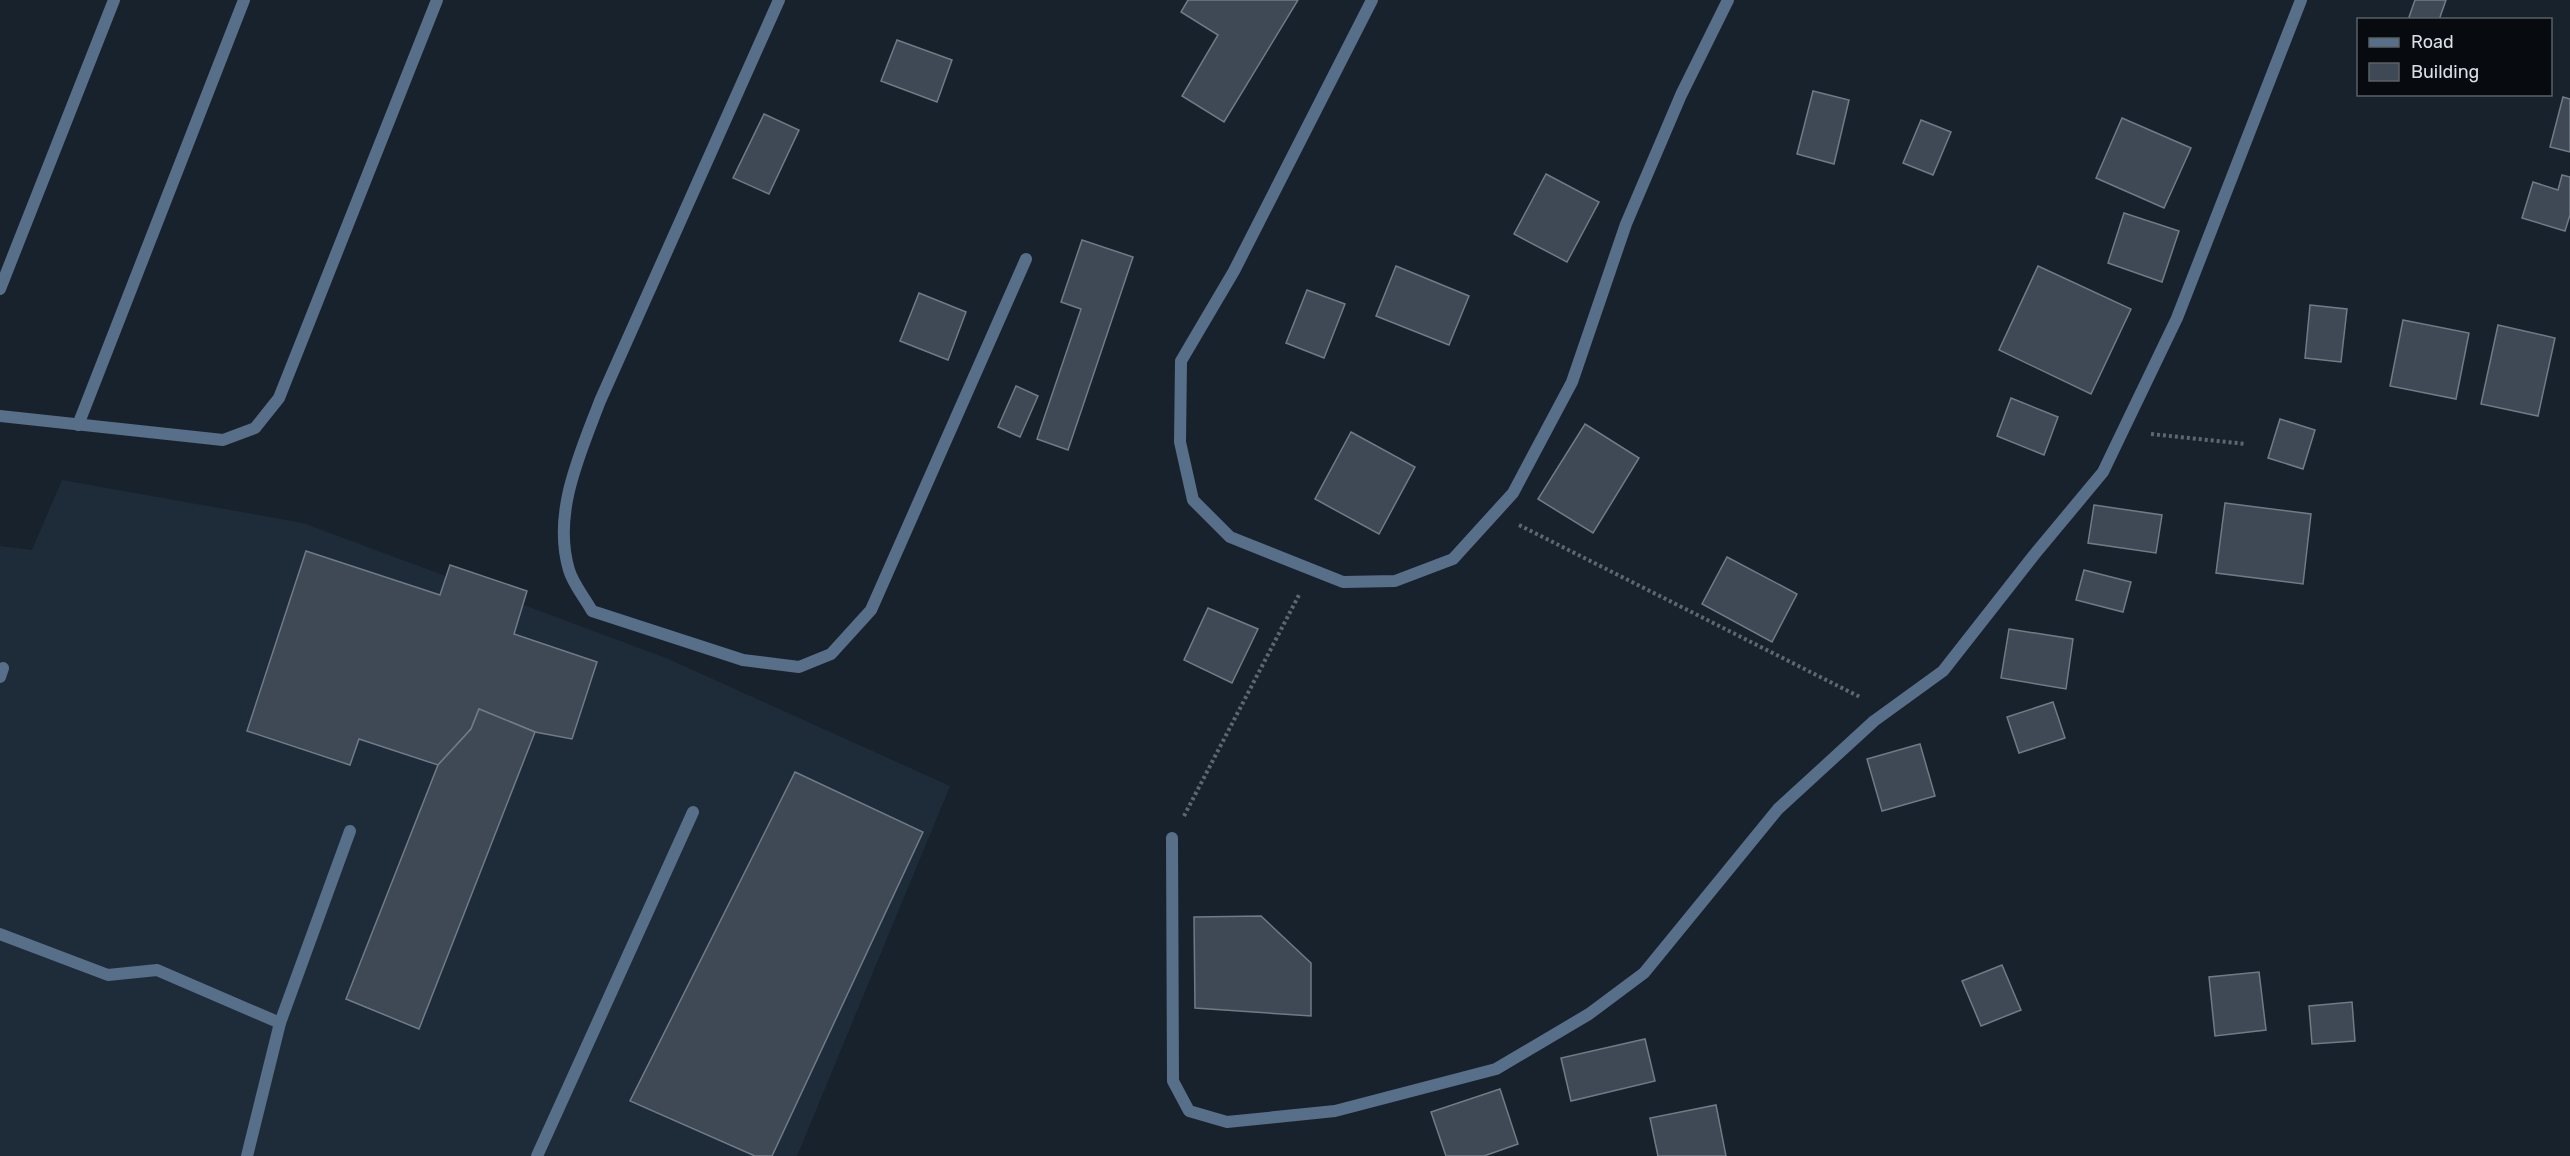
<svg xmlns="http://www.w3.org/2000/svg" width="2570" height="1156" font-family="Rubik,sans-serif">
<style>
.built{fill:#1e2c3a}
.building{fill:#3f4955;stroke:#707b88;stroke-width:1.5}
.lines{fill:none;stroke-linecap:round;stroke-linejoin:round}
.path{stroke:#5e6770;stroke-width:4;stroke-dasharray:3 3;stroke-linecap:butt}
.lane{stroke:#576f89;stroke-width:12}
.street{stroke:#576f89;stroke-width:12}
</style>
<rect width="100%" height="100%" fill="#18222c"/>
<polygon class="built" points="62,480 303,523 666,658 950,786 797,1156 0,1156 0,546 32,550"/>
<g class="building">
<polygon points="1188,0 1298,0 1224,122 1182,96 1218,35 1181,12"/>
<polygon points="2415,0 2446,0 2439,20 2408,20"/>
<polygon points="897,40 952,60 937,102 881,81"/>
<polygon points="1813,91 1849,100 1834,164 1797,154"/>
<polygon points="2563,97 2570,99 2570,152 2550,147"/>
<polygon points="764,114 799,130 769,194 733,178"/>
<polygon points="2122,118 2191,148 2164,208 2096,178"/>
<polygon points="1921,120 1951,132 1933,175 1903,163"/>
<polygon points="1546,174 1599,202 1567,262 1514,234"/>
<polygon points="2562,175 2570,177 2570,215 2565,231 2522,218 2533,182 2558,190"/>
<polygon points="2124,213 2179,231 2162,282 2108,263"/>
<polygon points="1082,240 1133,257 1068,450 1037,439 1081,309 1061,302"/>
<polygon points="1396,266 1469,296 1449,345 1376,316"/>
<polygon points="2038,266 2131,309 2091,394 1999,350"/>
<polygon points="1307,290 1345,304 1324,358 1286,343"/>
<polygon points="919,293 966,312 948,360 900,341"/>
<polygon points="2310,305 2347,309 2341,362 2305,358"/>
<polygon points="2403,320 2469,333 2456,399 2390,386"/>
<polygon points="2498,325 2555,338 2538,416 2481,404"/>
<polygon points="1016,386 1038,396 1020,437 998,427"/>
<polygon points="2011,398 2058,417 2044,455 1997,436"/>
<polygon points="2280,419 2315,430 2303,469 2268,458"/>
<polygon points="1585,424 1639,458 1593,533 1538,499"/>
<polygon points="1351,432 1415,467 1379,534 1315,499"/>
<polygon points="2225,503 2311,514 2303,584 2216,573"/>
<polygon points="2094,505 2162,515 2156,553 2088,543"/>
<polygon points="306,551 440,595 450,565 527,591 514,634 597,662 572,739 535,732 479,709 471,729 438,765 359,739 350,765 247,731"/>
<polygon points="1727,557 1797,594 1772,642 1702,604"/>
<polygon points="2084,570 2131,582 2123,612 2076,600"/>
<polygon points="1208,608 1258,629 1232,683 1184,660"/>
<polygon points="2009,629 2073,639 2066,689 2001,678"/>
<polygon points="2053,702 2065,738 2019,753 2007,717"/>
<polygon points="479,709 535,732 419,1029 346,999 438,765 471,729"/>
<polygon points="1920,744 1935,796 1882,811 1867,759"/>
<polygon points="795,772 923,832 772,1156 755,1156 630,1101"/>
<polygon points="1261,916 1311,963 1311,1016 1195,1008 1194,917"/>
<polygon points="2002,965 2021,1010 1981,1026 1962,981"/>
<polygon points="2259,972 2266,1030 2215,1036 2209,977"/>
<polygon points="2352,1002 2355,1041 2312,1044 2309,1006"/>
<polygon points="1645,1039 1655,1081 1571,1101 1561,1058"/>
<polygon points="1500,1089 1518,1144 1484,1156 1446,1156 1431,1112"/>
<polygon points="1716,1105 1726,1156 1658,1156 1650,1118"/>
</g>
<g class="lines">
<g class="path">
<polyline points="2151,434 2246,444"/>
<polyline points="1519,525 1860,697"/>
<polyline points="1184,816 1300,593"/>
</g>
<g class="lane">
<polyline points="0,289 114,0"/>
<polyline points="0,416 223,440 255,428 279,398 437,0"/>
<polyline points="78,425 244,0"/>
<polyline points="0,677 3,668"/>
<polyline points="0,934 108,975 157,970 280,1023"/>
<polyline points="247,1156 280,1023 350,831"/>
<polyline points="537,1156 693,812"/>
</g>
<g class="street">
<path d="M779,0L600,401C580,454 552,513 569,570C573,584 585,598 592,611L743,660L799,667L831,654L871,610L1026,259"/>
<polyline points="1372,0 1234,271 1181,361 1180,442 1193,500 1230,537 1343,582 1395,581 1453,559 1513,493 1572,382 1626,224 1681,95 1728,0"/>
<polyline points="1172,838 1173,1081 1189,1111 1227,1122 1335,1111 1496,1069 1589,1014 1644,973 1778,809 1874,721 1943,671 2034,555 2103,472 2177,318 2301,0"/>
</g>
</g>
<rect x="2357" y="18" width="195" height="78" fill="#070b0f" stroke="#5b6065" stroke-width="1.5"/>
<rect x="2369" y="38" width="30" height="9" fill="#576f89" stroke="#5b6065" stroke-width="1.5"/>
<text x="2411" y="48" font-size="18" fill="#d8dfe6">Road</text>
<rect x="2369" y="63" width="30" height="18" fill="#3f4955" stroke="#5b6065" stroke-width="1.5"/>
<text x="2411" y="78" font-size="18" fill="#d8dfe6">Building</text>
</svg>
